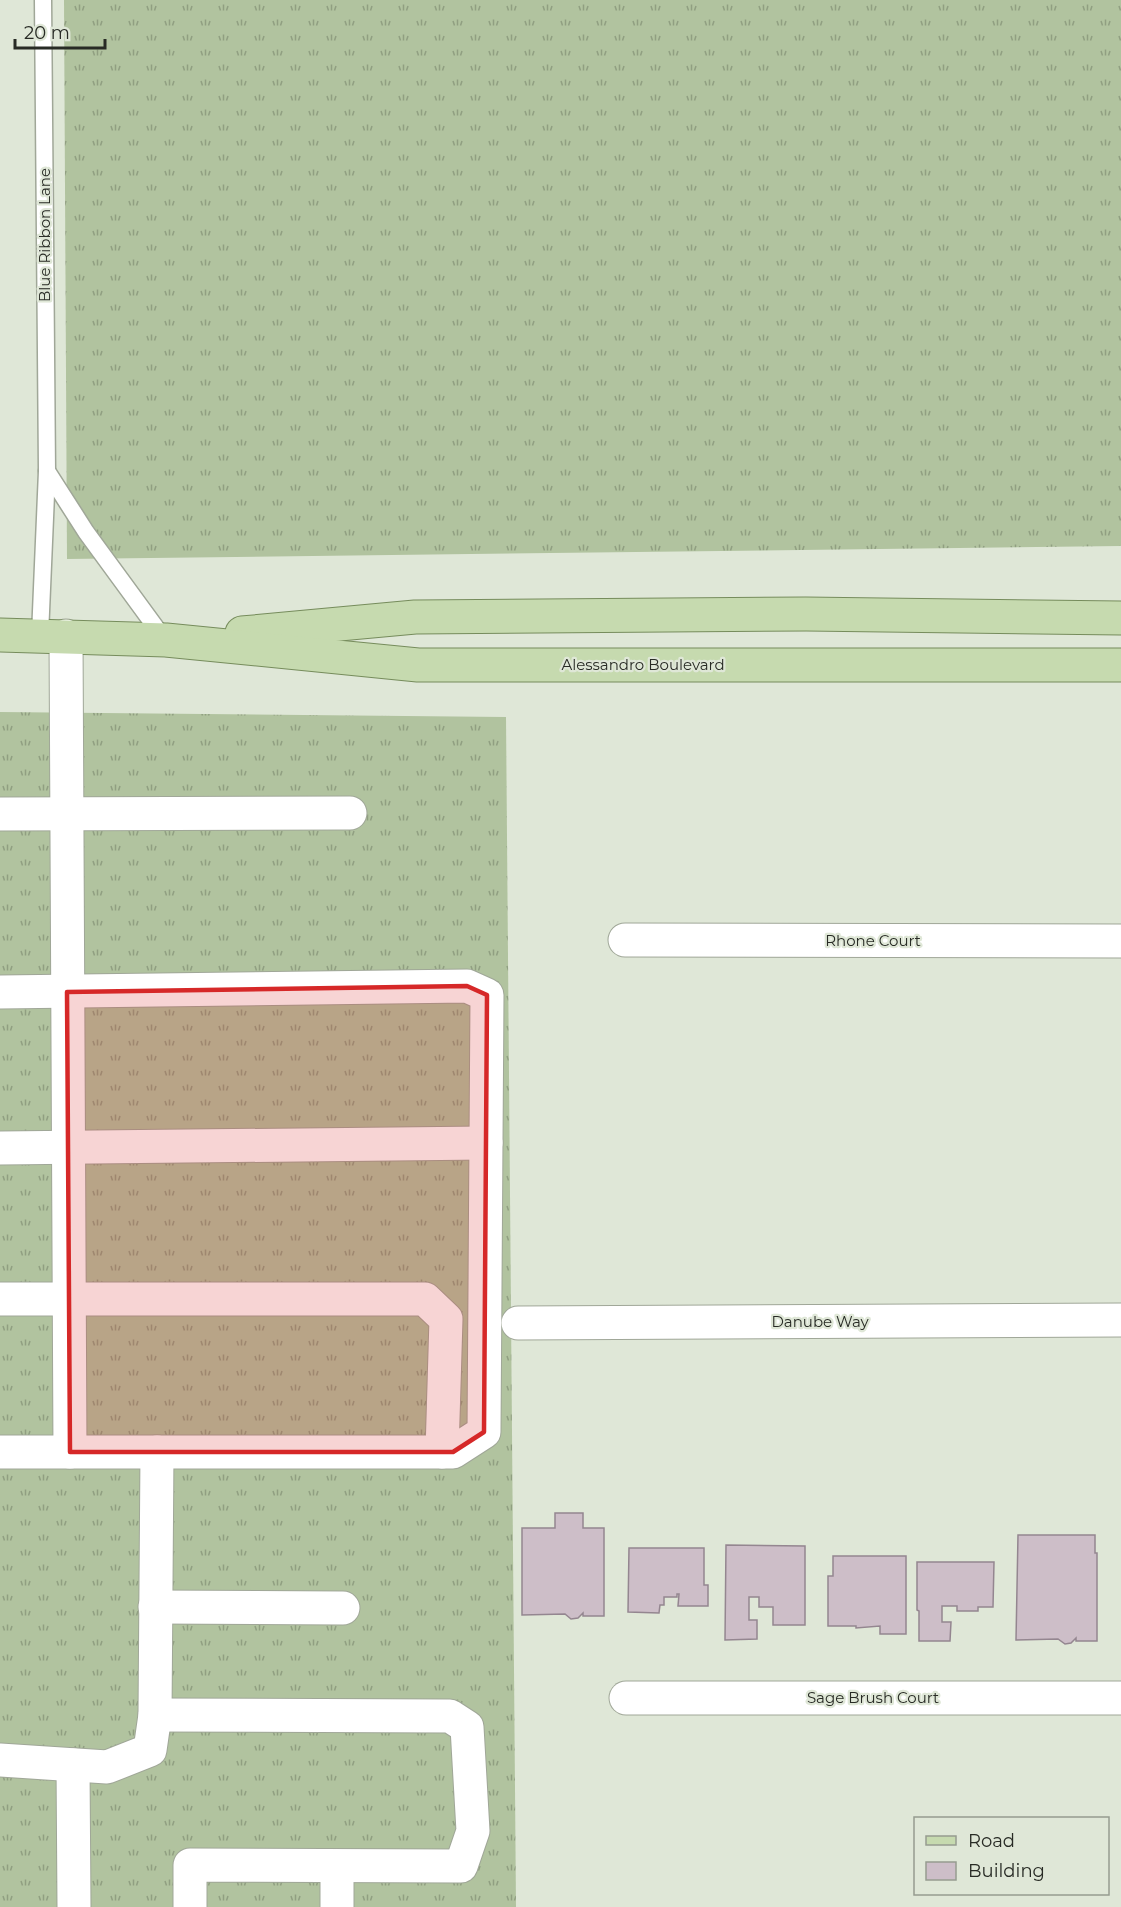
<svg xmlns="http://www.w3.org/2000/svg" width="1121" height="1907" font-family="Montserrat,sans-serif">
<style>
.grass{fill:url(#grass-tufts)}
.building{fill:#cdbec8;stroke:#948690;stroke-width:1.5}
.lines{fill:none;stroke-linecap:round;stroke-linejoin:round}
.lane-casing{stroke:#a0a798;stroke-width:19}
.street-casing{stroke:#a0a798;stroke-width:35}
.primary-casing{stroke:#768c5c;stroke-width:35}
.lane{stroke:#fff;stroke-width:16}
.street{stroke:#fff;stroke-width:33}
.primary{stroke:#c6daaf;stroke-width:33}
.marked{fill:#d62828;fill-opacity:0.2;stroke:#d62828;stroke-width:4.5;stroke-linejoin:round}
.labels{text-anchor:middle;stroke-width:4.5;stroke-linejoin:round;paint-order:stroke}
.street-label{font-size:15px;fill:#282b25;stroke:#dfe7d7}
</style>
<defs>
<pattern id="grass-tufts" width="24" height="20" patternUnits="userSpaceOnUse" patternTransform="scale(1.5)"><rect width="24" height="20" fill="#b1c39f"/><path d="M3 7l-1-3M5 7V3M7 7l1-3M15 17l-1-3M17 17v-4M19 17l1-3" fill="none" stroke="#909f81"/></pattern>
</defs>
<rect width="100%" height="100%" fill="#dfe7d7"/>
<g class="grass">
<polygon points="64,0 1121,0 1121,546 67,559"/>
<polygon points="0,712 506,717 516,1907 0,1907"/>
</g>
<g class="building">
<polygon points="555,1513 583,1513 583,1528 604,1528 604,1616 583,1616 583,1613 578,1618 571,1619 565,1614 522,1615 522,1528 555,1528"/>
<polygon points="1018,1535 1095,1535 1095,1553 1097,1553 1097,1641 1076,1641 1076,1638 1071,1643 1065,1644 1058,1639 1016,1640"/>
<polygon points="726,1545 805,1546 805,1625 773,1625 773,1607 759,1607 759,1597 749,1597 749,1620 757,1620 757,1639 725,1640"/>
<polygon points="629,1548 704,1548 704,1585 708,1585 708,1606 678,1606 679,1594 677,1594 677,1597 664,1597 664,1605 660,1605 659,1613 628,1612"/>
<polygon points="833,1556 906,1556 906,1634 880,1634 880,1626 856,1628 856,1626 828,1626 828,1576 833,1576"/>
<polygon points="917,1562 994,1562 993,1607 978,1607 978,1611 957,1611 957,1606 942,1606 942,1622 951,1622 950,1641 919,1641 919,1611 917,1610"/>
</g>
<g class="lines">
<defs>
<g id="lane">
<polyline points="47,471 86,532 165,640"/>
<polyline points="40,635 47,471 43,0"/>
</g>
<g id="street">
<polyline points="66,636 70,1452"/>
<polyline points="0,814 350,813"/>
<polyline points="625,940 1121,941"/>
<polyline points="0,992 467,986 487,995 484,1432 453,1452 0,1452"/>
<polyline points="0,1148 486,1143"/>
<polyline points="0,1299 425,1299 446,1319 442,1452"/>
<polyline points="518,1323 1121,1320"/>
<polyline points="155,1607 343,1608"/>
<polyline points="626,1698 1121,1698"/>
<polyline points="155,1715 450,1716 467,1727 473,1831 461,1866 190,1865 190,1907"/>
<polyline points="0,1760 107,1767 150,1750 155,1715 157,1452"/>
<polyline points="73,1765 74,1907"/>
<polyline points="337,1866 337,1907"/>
</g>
<g id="primary">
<polyline points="242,633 415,617 806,614 1121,618"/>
<polyline points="0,635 166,640 418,665 1121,665"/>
</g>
</defs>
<use href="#lane" class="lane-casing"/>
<use href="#street" class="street-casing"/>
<use href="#primary" class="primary-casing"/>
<use href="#lane" class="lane"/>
<use href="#street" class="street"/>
<use href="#primary" class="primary"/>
</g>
<path class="marked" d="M467,986L487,995L484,1432L453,1452H70L67,992Z"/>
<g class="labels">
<g class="street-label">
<text transform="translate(45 235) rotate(-90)" y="5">Blue Ribbon Lane</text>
<text x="643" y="670">Alessandro Boulevard</text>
<text x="873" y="946">Rhone Court</text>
<text x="820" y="1327">Danube Way</text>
<text x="873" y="1703">Sage Brush Court</text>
</g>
</g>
<rect x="914" y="1817" width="195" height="78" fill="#dfe7d7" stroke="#969c90" stroke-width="1.5"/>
<rect x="926" y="1836" width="30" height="9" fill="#c6daaf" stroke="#969c90" stroke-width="1.5"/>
<text x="968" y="1847" font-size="18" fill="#282b25">Road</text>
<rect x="926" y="1862" width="30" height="18" fill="#cdbec8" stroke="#969c90" stroke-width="1.5"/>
<text x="968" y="1877" font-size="18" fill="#282b25">Building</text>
<path d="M15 39v9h90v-9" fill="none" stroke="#282b25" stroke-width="3"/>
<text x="24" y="39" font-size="18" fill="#282b25" stroke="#dfe7d7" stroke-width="4.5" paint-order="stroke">20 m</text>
</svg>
